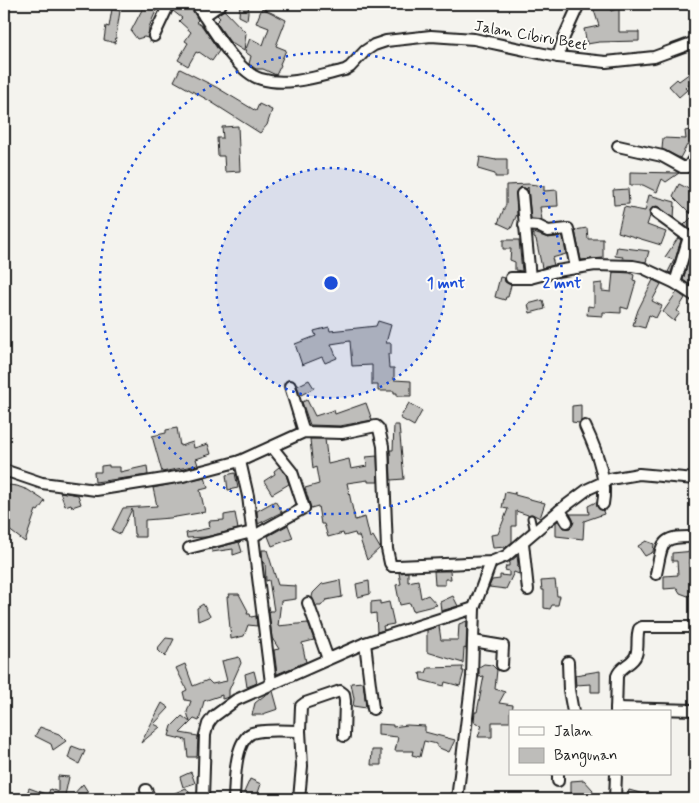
<svg xmlns="http://www.w3.org/2000/svg" width="699" height="803" font-family="Mynerve,sans-serif">
<style>
.building{fill:#bebdba;stroke:#1c1c1c}
.lines{fill:none;stroke-linecap:round;stroke-linejoin:round}
.service-casing{stroke:#1c1c1c;stroke-width:9}
.minor-casing{stroke:#1c1c1c;stroke-width:14}
.service{stroke:#fdfcf7;stroke-width:5}
.minor{stroke:#fdfcf7;stroke-width:10}
.ring{fill:none;stroke:#1d4ed8;stroke-width:2.5;stroke-dasharray:2.5 5}
.labels{text-anchor:middle;stroke-width:4;stroke-linejoin:round;paint-order:stroke}
.street-label{font-size:15px;fill:#1c1c1c;stroke:#fdfcf7}
.centre{fill:#1d4ed8;stroke:#fdfcf7;stroke-width:2.5}
.ring-label{font-size:15px;text-anchor:middle;font-weight:bold;fill:#1d4ed8;stroke:#fdfcf7;stroke-width:4;stroke-linejoin:round;paint-order:stroke}
</style>
<rect width="100%" height="100%" fill="#f4f3ee"/>
<filter id="ink" filterUnits="userSpaceOnUse"><feTurbulence type="fractalNoise" baseFrequency=".02" numOctaves="2"/><feDisplacementMap in="SourceGraphic" scale="10" xChannelSelector="R" yChannelSelector="G"/><feConvolveMatrix kernelMatrix="1 2 1 2 8 2 1 2 1" color-interpolation-filters="sRGB"/></filter>
<g filter="url(#ink)">
<g class="building">
<polygon points="145,4 159,4 149,27 148,38 144,37 137,39 131,31"/>
<polygon points="176,4 189,4 198,20 196,22 202,26 219,51 212,61 199,52 198,53 196,52 188,66 178,60 188,43 185,41 191,32 179,21 182,18 173,11"/>
<polygon points="240,4 249,4 247,20 239,16"/>
<polygon points="592,4 608,4 611,11 619,8 619,32 639,32 639,41 599,42 587,44 584,29 599,26"/>
<polygon points="262,8 286,20 276,46 286,50 280,64 281,65 276,75 263,69 256,69 249,64 251,56 245,52 250,38 263,45 269,28 256,23"/>
<polygon points="112,9 120,11 115,43 104,40 106,26 109,27"/>
<polygon points="224,10 246,33 244,51 230,42 216,22 220,18 217,15"/>
<polygon points="180,69 216,87 256,111 259,104 272,110 267,125 260,133 208,100 174,81"/>
<polygon points="690,73 694,79 685,88 687,90 679,97 669,86 677,79 679,81"/>
<polygon points="238,126 240,171 225,172 224,156 218,156 217,138 223,138 222,127"/>
<polygon points="695,129 695,144 687,145 680,158 662,149 663,138 686,139 685,131"/>
<polygon points="480,157 496,160 496,159 507,159 507,177 495,177 495,174 478,169"/>
<polygon points="630,172 678,173 679,173 666,182 662,179 657,192 643,185 630,185"/>
<polygon points="529,184 544,186 544,191 557,190 558,206 540,207 542,220 531,219 528,187 527,189 521,187 516,192 517,214 511,229 498,223 506,204 506,185"/>
<polygon points="679,184 695,192 695,234 684,225 693,216 673,196"/>
<polygon points="628,189 629,204 614,205 613,190"/>
<polygon points="649,195 675,202 674,218 657,206 653,207 649,212 650,216 647,225 666,232 661,245 618,232 624,207 645,211"/>
<polygon points="587,228 588,239 603,239 603,258 581,260 575,230"/>
<polygon points="534,233 548,238 563,236 566,254 552,258 554,265 542,268 536,239 534,238"/>
<polygon points="678,238 681,240 671,273 668,272 674,260 665,257"/>
<polygon points="503,240 519,240 522,271 515,270 515,262 510,260 511,249 503,249"/>
<polygon points="695,240 695,288 683,280"/>
<polygon points="617,247 649,251 646,262 622,259 623,257 615,256"/>
<polygon points="613,272 630,273 634,275 633,280 636,281 628,309 621,307 621,313 603,312 603,316 587,315 588,306 594,307 594,284 602,283 602,291 611,292"/>
<polygon points="500,277 504,278 505,282 511,285 508,297 506,297 505,300 495,297"/>
<polygon points="653,280 661,284 652,301 662,306 656,318 649,315 645,328 633,325 638,310"/>
<polygon points="677,292 685,298 677,311 680,313 674,321 663,312"/>
<polygon points="543,300 545,309 530,313 528,304"/>
<polygon points="378,321 391,325 386,343 391,343 391,354 388,354 389,368 394,368 394,380 411,381 411,396 397,396 397,393 394,393 394,391 378,391 378,385 372,385 372,365 352,366 350,341 331,344 337,358 325,363 322,357 302,365 295,344 316,336 314,331 329,327 330,331 376,326"/>
<polygon points="309,380 314,388 301,395 297,386"/>
<polygon points="307,400 315,416 334,410 335,414 366,403 372,420 340,426 310,425 302,402"/>
<polygon points="409,403 422,411 414,426 400,418"/>
<polygon points="581,405 581,421 579,423 572,422 572,406"/>
<polygon points="394,425 399,425 404,479 391,480 390,450 393,450"/>
<polygon points="177,428 180,446 193,442 194,448 208,444 211,454 196,459 198,465 162,472 152,436 166,433 166,430"/>
<polygon points="310,439 325,439 328,464 349,459 351,469 367,466 366,457 377,456 378,482 368,482 368,480 347,483 355,520 365,517 370,538 373,536 380,548 367,560 359,536 356,536 355,533 344,536 343,533 328,537 324,524 321,524 318,506 311,508 305,488 319,484 316,467 313,469"/>
<polygon points="109,465 109,467 120,467 120,472 147,466 148,475 95,482 94,472 101,472 101,466"/>
<polygon points="279,467 286,475 289,484 272,494 264,481 275,474 274,471"/>
<polygon points="235,473 238,488 228,490 226,475"/>
<polygon points="205,477 208,488 200,490 205,512 170,518 145,520 145,537 135,537 135,534 134,534 132,509 120,534 112,530 123,508 157,506 153,488"/>
<polygon points="9,485 17,486 28,490 45,501 38,511 36,510 25,542 4,526 4,503 8,503"/>
<polygon points="60,492 78,495 81,504 72,507 71,504 65,506"/>
<polygon points="505,492 514,494 515,492 515,495 545,503 540,518 532,514 528,515 516,511 516,526 512,526 512,542 506,547 493,548 491,535 498,534 508,509 502,508"/>
<polygon points="275,501 282,512 258,524 257,511"/>
<polygon points="596,502 597,507 603,511 604,514 584,521 583,539 556,536 556,522 558,521 563,528 570,528 574,522 570,514 589,514 588,506"/>
<polygon points="235,513 238,529 206,537 187,538 186,533 210,528 209,521 224,520 224,515"/>
<polygon points="288,525 293,538 272,546 268,536"/>
<polygon points="646,541 654,544 653,552 645,556 638,546"/>
<polygon points="239,542 242,552 233,555 233,549 212,552 212,549"/>
<polygon points="262,550 267,550 278,585 296,586 296,599 281,601 278,626 308,623 314,640 302,643 306,662 277,674 274,650 279,649 272,638 269,611 274,611 269,580 266,581 265,563 263,563"/>
<polygon points="695,551 695,560 689,560 695,577 694,594 688,596 680,593 677,588 664,589 664,576 678,575 677,561 672,561 672,553"/>
<polygon points="517,556 518,564 517,567 519,567 519,574 514,572 506,589 489,587 492,580 500,579 500,575 509,576 509,571 505,570 506,566 509,566 509,563"/>
<polygon points="434,571 450,571 451,579 445,579 445,585 435,585"/>
<polygon points="408,572 408,582 418,580 421,598 428,595 437,605 413,611 410,603 400,605 396,585 401,584 399,573"/>
<polygon points="340,580 342,597 326,600 321,606 316,606 312,597 313,593 322,584"/>
<polygon points="555,580 557,596 560,596 558,605 552,605 550,609 544,608 544,590 542,590 541,581"/>
<polygon points="369,581 370,594 358,597 356,584"/>
<polygon points="229,594 239,594 248,611 247,614 250,614 251,617 256,616 257,626 248,625 244,636 231,639 227,597 230,596"/>
<polygon points="453,596 458,606 441,611 440,602"/>
<polygon points="380,601 380,604 389,602 394,624 383,626 384,630 377,632 376,613 371,614 371,602"/>
<polygon points="203,604 210,616 198,621 197,608"/>
<polygon points="467,621 466,649 464,648 463,663 427,652 427,630 439,626 441,640 458,640 459,624"/>
<polygon points="166,638 174,639 165,657 157,649"/>
<polygon points="239,657 241,663 229,690 229,697 222,699 222,695 204,701 199,721 194,719 180,733 198,736 197,757 188,757 186,740 169,736 172,726 182,716 190,722 187,712 191,701 185,700 183,692 187,690 176,668 185,664 193,686 208,680 212,684 227,681 222,661"/>
<polygon points="484,664 492,665 497,670 495,689 505,692 499,703 513,705 512,712 510,712 510,722 492,722 492,737 478,737 482,725 476,724 474,721 475,712 477,712 484,676 479,677 479,667"/>
<polygon points="463,667 462,671 464,671 460,686 445,682 444,686 421,680 420,673 426,673 428,668"/>
<polygon points="254,671 257,683 247,687 245,674"/>
<polygon points="600,671 600,692 591,692 591,684 576,685 575,675"/>
<polygon points="363,682 366,707 366,708 353,706 354,699 351,683"/>
<polygon points="273,691 278,709 263,714 264,715 252,715 255,703 265,695"/>
<polygon points="162,703 169,708 154,724 160,727 141,743"/>
<polygon points="378,724 393,725 393,727 407,725 425,726 425,732 455,740 449,752 437,747 437,744 424,741 420,757 412,755 413,751 395,751 398,737 378,735"/>
<polygon points="40,727 59,734 66,741 53,750 51,744 35,736"/>
<polygon points="72,746 85,751 79,764 68,758"/>
<polygon points="372,750 381,750 381,765 371,765"/>
<polygon points="191,772 195,783 183,787 180,777"/>
<polygon points="58,776 69,777 65,795 71,797 83,784 88,792 78,799 25,799 29,788 48,795 50,789 58,792"/>
<polygon points="250,779 261,784 256,799 241,799"/>
<polygon points="584,780 593,790 589,799 571,799 571,781"/>
<polygon points="186,788 194,799 162,799"/>
<polygon points="629,790 654,797 653,799 626,799"/>
</g>
<g class="lines">
<defs>
<polyline id="service" points="531,518 534,532"/>
<g id="minor">
<path d="M196,4C210,24 237,73 261,79C288,87 319,76 345,70L350,67L365,51L374,45L386,41L431,36L474,39L558,57L606,62L654,57L695,42"/>
<polyline points="204,16 221,4"/>
<polyline points="154,36 169,4"/>
<polyline points="558,57 564,37 579,4"/>
<polyline points="618,146 662,156 682,167 688,167 695,157"/>
<polyline points="522,194 530,278"/>
<polyline points="656,213 689,237 675,283"/>
<polyline points="524,225 538,226 548,231 568,229 576,268"/>
<polyline points="511,278 530,278 557,271 595,265 633,266 643,268 675,283 695,296"/>
<polyline points="290,386 304,432"/>
<path d="M585,426C596,449 608,479 603,504"/>
<polyline points="4,470 42,483 96,490 183,476 240,461"/>
<polyline points="560,510 567,522"/>
<polyline points="252,537 304,508 292,472 272,447"/>
<polyline points="523,543 528,590"/>
<polyline points="189,548 252,532"/>
<path d="M656,574C663,542 659,536 695,537"/>
<polyline points="308,603 328,659"/>
<polyline points="474,608 491,562"/>
<polyline points="473,641 503,646 502,665"/>
<polyline points="365,643 373,709"/>
<polyline points="568,662 569,690 573,712"/>
<polyline points="271,683 248,496 240,461 304,432 342,433 376,426 379,429 383,446 387,549 390,563 392,566 398,566 491,562 506,556 560,510 588,489 610,479 639,474 695,479"/>
<polyline points="616,708 695,710"/>
<path d="M616,712L617,676C620,666 633,664 636,655C639,647 636,638 639,629L642,627H695"/>
<polyline points="558,774 558,781"/>
<polyline points="146,790 150,799"/>
<polyline points="203,799 205,735 208,724 213,717 236,700 365,643 474,608 472,677 457,799"/>
<path d="M234,799C235,782 234,741 252,733C263,729 287,731 300,731"/>
<polyline points="299,799 302,766 300,731 301,706 305,703 340,691 344,694 345,701 344,736"/>
<polyline points="615,799 616,774"/>
</g>
</defs>
<use href="#service" class="service-casing"/>
<use href="#minor" class="minor-casing"/>
<use href="#service" class="service"/>
<use href="#minor" class="minor"/>
</g>
</g>
<circle cx="331" cy="283" r="115" fill="#1d4ed8" fill-opacity=".12"/>
<g class="ring">
<circle cx="331" cy="283" r="115"/>
<circle cx="331" cy="283" r="231"/>
</g>
<g class="labels">
<g class="street-label">
<text transform="translate(531 35) rotate(10)" y="5">Jalan Cibiru Beet</text>
</g>
</g>
<circle cx="331" cy="283" r="8" class="centre"/>
<g class="ring-label">
<text x="446" y="288">1 mnt</text>
<text x="562" y="288">2 mnt</text>
</g>
<rect width="699" height="803" fill="none" stroke="#fdfcf7" stroke-width="20"/>
<rect x="10" y="10" width="679" height="783" fill="none" stroke="#1c1c1c" stroke-width="2" filter="url(#ink)"/>
<rect x="509" y="710" width="162" height="65" fill="#fdfcf7" stroke="#a3a29f"/>
<rect x="519" y="727" width="25" height="8" fill="#fdfcf7" stroke="#a3a29f"/>
<text x="554" y="736" font-size="15" fill="#1c1c1c">Jalan</text>
<rect x="519" y="748" width="25" height="15" fill="#bebdba" stroke="#a3a29f"/>
<text x="554" y="760" font-size="15" fill="#1c1c1c">Bangunan</text>
</svg>
